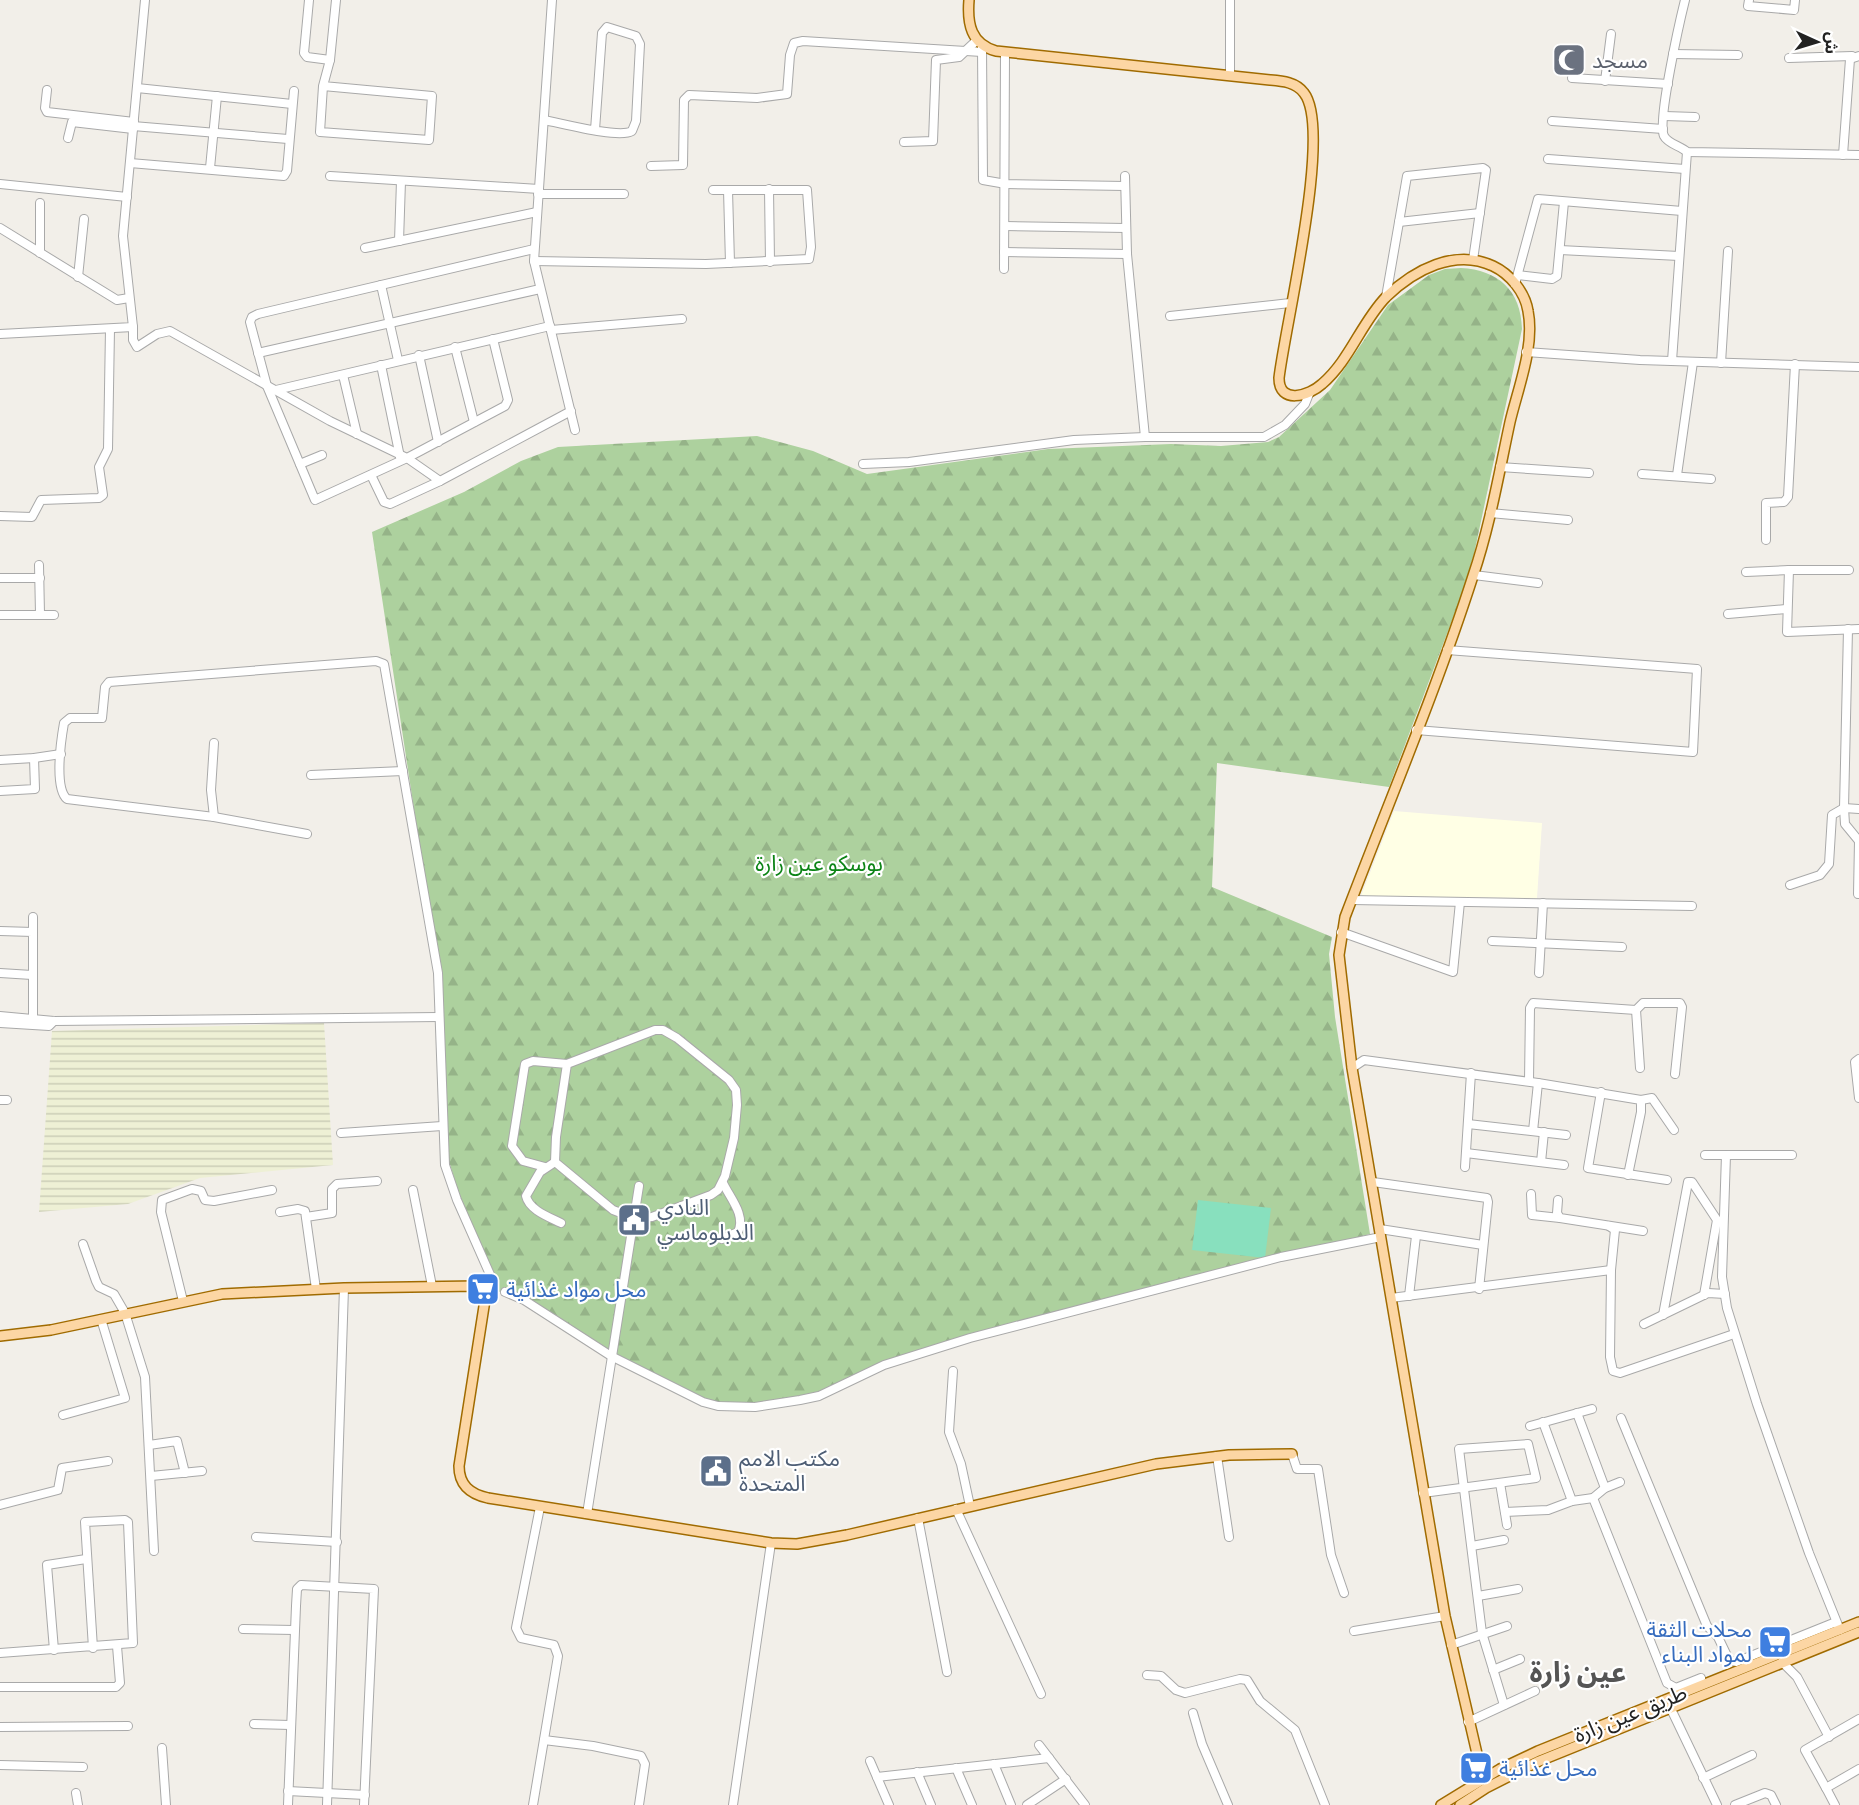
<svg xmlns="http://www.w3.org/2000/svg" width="1859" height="1805" font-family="Commissioner,'Noto Sans Arabic',sans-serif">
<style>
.education{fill:#ffffe5}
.farmland{fill:url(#farmland-rules)}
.forest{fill:url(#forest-firs)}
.pitch{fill:#88e0be}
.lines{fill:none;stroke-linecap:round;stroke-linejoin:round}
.minor-casing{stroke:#a9a9a9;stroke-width:10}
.major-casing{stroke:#a06b00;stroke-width:12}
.minor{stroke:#fff;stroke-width:8}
.major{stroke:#fcd6a4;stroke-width:9}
.labels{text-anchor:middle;stroke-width:4.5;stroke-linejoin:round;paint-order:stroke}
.worship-label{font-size:22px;fill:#5b616d;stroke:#fff;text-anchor:start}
.park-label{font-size:22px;fill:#0c8416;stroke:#fff}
.service-label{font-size:22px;fill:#4e5e75;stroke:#fff;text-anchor:start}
.shop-label{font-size:22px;fill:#366cbe;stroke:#fff;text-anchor:start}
.street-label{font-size:22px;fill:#222;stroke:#fff}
.district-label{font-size:28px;font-weight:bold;fill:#555;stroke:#fff}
</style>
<defs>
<pattern id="farmland-rules" width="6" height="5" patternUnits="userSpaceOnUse" patternTransform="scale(1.5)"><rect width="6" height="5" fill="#eef0d5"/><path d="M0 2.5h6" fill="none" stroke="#ccceb7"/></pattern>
<pattern id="forest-firs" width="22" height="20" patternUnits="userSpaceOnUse" patternTransform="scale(1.5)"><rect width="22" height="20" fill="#add19e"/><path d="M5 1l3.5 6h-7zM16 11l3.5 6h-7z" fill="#95b388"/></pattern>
</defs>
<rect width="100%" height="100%" fill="#f2efe9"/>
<polygon class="education" points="1394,811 1542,823 1537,898 1361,896"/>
<polygon class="farmland" points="324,1023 333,1165 200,1178 128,1204 39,1212 52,1031"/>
<path class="forest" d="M1461,268C1498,270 1521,290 1522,329L1474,554L1462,594L1389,787L1217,763L1212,887L1332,937L1329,954L1335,1017L1370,1234L879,1367L810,1400L711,1407L509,1295L497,1291L468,1223L444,1145L440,981L372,532L464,492L521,461L558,447L757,436L813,451L867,474L1048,449L1171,444L1221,446L1268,442L1279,437L1330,390L1388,305L1429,275L1445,269Z"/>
<polygon class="pitch" points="1198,1200 1271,1208 1265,1258 1192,1250"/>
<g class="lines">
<defs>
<g id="minor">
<polyline points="309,0 304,53 307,57 330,60"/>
<polyline points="552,0 534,261 575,430"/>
<polyline points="1230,0 1230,76"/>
<path d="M1685,0C1680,20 1657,122 1664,136C1668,144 1681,146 1687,152L1859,155"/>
<polyline points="1749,0 1748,6 1794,10 1795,0"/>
<polyline points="982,47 983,180 1006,184 1125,186"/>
<polyline points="1673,54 1738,55"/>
<polyline points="1789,58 1852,56"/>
<polyline points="1572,78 1668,84"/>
<polyline points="1605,81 1611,34"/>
<polyline points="323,86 432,96 429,140 320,132 323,86 330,60 336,0"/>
<polyline points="137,88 292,104"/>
<polyline points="47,90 45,108 47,112 134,122"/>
<polyline points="1665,116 1695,117"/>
<path d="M544,120C561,123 619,139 632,131L636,121L640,44L636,36L607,27L602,33L595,130"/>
<polyline points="1552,121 1663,129"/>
<polyline points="133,126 288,139"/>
<polyline points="68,138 72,122 133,129"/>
<polyline points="904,142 933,141 936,60 959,57 976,41"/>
<polyline points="1843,155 1850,59 1859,56"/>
<polyline points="1548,159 1685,169"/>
<polyline points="130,163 284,176 287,171 294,91"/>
<polyline points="651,166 683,165 684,100 689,95 757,98 787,94 790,55 794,43 803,41 982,52"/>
<polyline points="210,168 217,96"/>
<polyline points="330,176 539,189"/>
<polyline points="1125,176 1127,254 1145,437"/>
<polyline points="0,184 127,197"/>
<polyline points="769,189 770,262"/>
<polyline points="728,190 730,263"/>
<polyline points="538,194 624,194"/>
<polyline points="1399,222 1480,213"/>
<polyline points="1005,226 1126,228"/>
<polyline points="0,228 117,300 129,298"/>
<polyline points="399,241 401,181"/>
<polyline points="365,248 537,212"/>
<polyline points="1560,250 1679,256"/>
<polyline points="1004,252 1127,254"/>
<polyline points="40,253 40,203"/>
<polyline points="534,261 706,264 809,259 811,247 807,190 713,190"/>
<polyline points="1004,269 1005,53"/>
<polyline points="1518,275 1552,279 1557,276 1564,202"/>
<polyline points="78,277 84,219"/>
<polyline points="1515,284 1538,199 1682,211"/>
<polyline points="381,285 398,360"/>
<polyline points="1386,297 1407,176 1483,168 1486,170 1473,260"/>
<polyline points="1170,316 1290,303"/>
<polyline points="133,327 133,340 137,347 157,334 170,331 330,421 407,458 440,481"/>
<polyline points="551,330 682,319"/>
<polyline points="0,334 133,327 123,236 145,0"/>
<polyline points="493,339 508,400 505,406 407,458 315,500 267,386 250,322 252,317 258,314 534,249"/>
<polyline points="455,347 474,422"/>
<polyline points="1526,352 1640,360 1859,367"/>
<polyline points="258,353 540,289"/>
<polyline points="419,355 438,442"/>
<polyline points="1672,361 1687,152"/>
<polyline points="1721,363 1728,251"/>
<polyline points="381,365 400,457"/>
<polyline points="343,375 357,434"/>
<polyline points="276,390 550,326"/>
<polyline points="300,464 322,455"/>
<polyline points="863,464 909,462 1074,440 1145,437 1264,437 1285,425 1305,404 1309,394"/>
<polyline points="1500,467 1589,473"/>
<polyline points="1642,474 1711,479"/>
<polyline points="371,475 384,502 390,504 440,481 571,411"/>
<polyline points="1677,475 1693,362"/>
<polyline points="1490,513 1568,520"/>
<polyline points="0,516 32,517 41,500 99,498 103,495 99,467 108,449 110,329"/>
<polyline points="1766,540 1766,503 1784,502 1788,497 1795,364"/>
<polyline points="39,565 40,614"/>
<polyline points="1789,570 1849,570"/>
<polyline points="1746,572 1789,570 1787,632 1859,629"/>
<polyline points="1474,575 1538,583"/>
<polyline points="0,578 40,578"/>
<polyline points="1728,614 1786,609"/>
<polyline points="0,615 54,615"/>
<polyline points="1848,629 1844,808 1845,824 1859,841 1858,894"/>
<polyline points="1416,730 1693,752 1697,669 1447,650"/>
<polyline points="214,743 211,790 214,817"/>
<polyline points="0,760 34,758 61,754"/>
<polyline points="311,775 403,771"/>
<polyline points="0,791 35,789 34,758"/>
<path d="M307,834L214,817L67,799C54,788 61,740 64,723L70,718H102L105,687L109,682L376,661L384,664L438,973L445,1165L457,1200L492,1279L491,1290L485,1295"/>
<polyline points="1790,885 1820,875 1829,864 1832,815 1844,808 1859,809"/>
<polyline points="1352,900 1692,906"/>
<polyline points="0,931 33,932 33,1019"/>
<polyline points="33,932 33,917"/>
<polyline points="1341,932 1453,972 1460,902"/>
<polyline points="1492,941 1622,947"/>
<polyline points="0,973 32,975"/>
<polyline points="1539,973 1543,903"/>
<polyline points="0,1016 54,1021 439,1017"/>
<polyline points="0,1023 49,1026 54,1021"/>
<polyline points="1859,1059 1855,1062 1859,1098"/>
<polyline points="1352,1068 1364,1060 1538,1083 1641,1100 1641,1112 1628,1175"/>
<polyline points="1640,1068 1636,1010 1643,1003 1680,1003 1682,1007 1675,1074"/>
<polyline points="1529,1081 1530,1008 1533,1003 1636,1010"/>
<polyline points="1601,1092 1588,1168 1667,1180"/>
<polyline points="0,1100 7,1100"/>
<polyline points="1641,1100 1652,1098 1674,1130"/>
<polyline points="1468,1124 1566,1135"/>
<polyline points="1533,1131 1538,1083"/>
<polyline points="341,1133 442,1126"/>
<polyline points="1466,1153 1564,1165"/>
<polyline points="1705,1155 1792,1155"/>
<polyline points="1726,1155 1722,1277 1727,1308 1757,1404 1809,1553 1840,1630"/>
<path d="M555,1162L540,1172L526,1196C529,1210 549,1217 561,1223"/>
<polyline points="1541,1162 1544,1132"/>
<polyline points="545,1167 523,1161 512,1146 525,1064 533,1061 567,1064 655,1030 663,1030 677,1038 729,1080 736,1090 737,1105 734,1138 725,1176 718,1190 711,1195 652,1217 634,1218 613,1210 555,1162 556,1137 567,1064"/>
<polyline points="1465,1167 1471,1073"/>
<polyline points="1373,1182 1487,1198 1488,1202 1479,1289"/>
<polyline points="413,1190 432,1286"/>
<polyline points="1531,1194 1532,1215 1560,1218"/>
<polyline points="1558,1200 1557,1213 1560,1218 1643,1231"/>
<polyline points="280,1212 298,1209 305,1211 316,1289"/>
<polyline points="306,1217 332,1213 332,1189 337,1184 377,1181"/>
<polyline points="1609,1226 1615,1230 1611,1270 1610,1357 1613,1371 1620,1373 1734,1334"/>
<polyline points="1380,1229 1483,1245"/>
<path d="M722,1239L738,1232C746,1215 730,1198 723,1183"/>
<polyline points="83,1244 96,1281 99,1287 114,1294 125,1313 145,1377 154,1551"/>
<polyline points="505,1292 524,1300 611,1356 703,1402 718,1406 755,1407 800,1400 819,1396 884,1365 970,1338 1281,1257 1381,1237"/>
<polyline points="1409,1296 1416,1236"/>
<polyline points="1391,1298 1611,1270"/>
<polyline points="183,1301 161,1212 162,1200 192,1189 201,1191 205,1200 214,1201 272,1190"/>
<polyline points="1663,1315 1688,1182 1692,1182 1717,1220 1704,1295"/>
<polyline points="1644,1324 1708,1293 1725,1294"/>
<polyline points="953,1371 949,1432 961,1464 970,1506"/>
<polyline points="1577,1413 1605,1488"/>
<polyline points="63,1415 125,1398 101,1319"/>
<polyline points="1621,1418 1707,1626 1718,1637 1729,1660 1736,1662 1836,1622"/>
<polyline points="1543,1422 1572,1501"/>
<polyline points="1530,1426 1592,1409"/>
<polyline points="149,1445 177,1441 185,1473"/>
<polyline points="1292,1454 1297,1469 1318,1469 1331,1555 1344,1593"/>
<polyline points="1217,1456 1229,1537"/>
<polyline points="151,1476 202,1471"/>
<polyline points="1500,1483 1507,1525"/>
<polyline points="1423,1493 1536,1478 1528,1444 1459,1449 1482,1633 1504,1705"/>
<polyline points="1593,1498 1667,1683 1676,1688 1701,1678"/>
<polyline points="0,1505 58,1490 62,1468 108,1461"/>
<polyline points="956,1509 1041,1694"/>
<polyline points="1505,1512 1548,1510 1572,1501 1593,1498 1605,1488 1620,1482"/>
<polyline points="587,1514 639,1186"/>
<polyline points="918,1518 947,1672"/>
<polyline points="256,1537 337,1542"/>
<polyline points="1472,1546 1504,1540"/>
<polyline points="1478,1596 1518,1589"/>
<polyline points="243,1629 294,1630"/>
<polyline points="1354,1631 1445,1616"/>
<polyline points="1451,1645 1507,1626"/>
<polyline points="54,1650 47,1565 86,1559"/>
<polyline points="0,1653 133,1643 128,1522 125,1520 85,1522 93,1648"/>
<polyline points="1782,1662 1797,1677 1829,1737"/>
<polyline points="1493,1670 1520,1659"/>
<polyline points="1147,1675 1161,1676 1176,1690 1185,1693 1240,1679 1247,1680 1260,1701 1295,1730 1325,1805"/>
<polyline points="0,1687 116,1687 120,1683 117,1646"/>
<polyline points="1670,1707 1717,1805"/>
<polyline points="1193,1713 1202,1744 1228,1805"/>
<polyline points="1859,1719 1805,1750 1826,1788 1859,1769"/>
<polyline points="1468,1722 1535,1691"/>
<polyline points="254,1724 290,1725"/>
<polyline points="0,1727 128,1726"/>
<polyline points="544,1740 593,1746 641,1756 645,1764 639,1805"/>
<polyline points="1039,1745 1085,1805"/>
<polyline points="162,1748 166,1805"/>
<polyline points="870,1761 889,1805"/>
<polyline points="994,1764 1011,1805"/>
<polyline points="0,1765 83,1767"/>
<polyline points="956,1768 972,1805"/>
<polyline points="917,1772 931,1805"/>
<polyline points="877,1777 1049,1758"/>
<polyline points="1703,1778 1752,1755"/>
<polyline points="1826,1788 1835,1805"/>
<polyline points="288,1791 365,1795"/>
<polyline points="76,1793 78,1805"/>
<polyline points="288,1805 296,1606 297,1589 301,1585 374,1589 364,1805"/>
<polyline points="327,1805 344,1288"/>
<polyline points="533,1805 558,1656 554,1645 521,1638 516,1628 540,1507"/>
<polyline points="733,1805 771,1543"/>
<polyline points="1027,1805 1066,1779"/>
<polyline points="1735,1805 1765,1793 1771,1795 1776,1805"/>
</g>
<g id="major">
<path d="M969,0C967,24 971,44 996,51L1270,80C1282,81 1296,82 1304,93C1333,130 1285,325 1279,378C1279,405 1309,396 1322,384C1350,360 1361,323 1386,297C1414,270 1455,248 1493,266C1510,274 1525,292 1528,311C1535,346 1518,388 1510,422C1499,473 1490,526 1473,576C1436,691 1388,804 1345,917L1339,955L1352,1068L1445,1616L1478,1758L1474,1784"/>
<path d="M0,1336L51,1330L222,1294L344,1288L477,1286L483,1291L485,1300L459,1466C459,1485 470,1494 488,1498L771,1543L797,1544L847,1535L1156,1464L1229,1455L1292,1454"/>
<polyline points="1441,1805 1500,1769 1538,1751 1859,1622"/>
<polyline points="1460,1805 1486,1788 1537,1762 1859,1632"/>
</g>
</defs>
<use href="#minor" class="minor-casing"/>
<use href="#major" class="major-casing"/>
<use href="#minor" class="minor"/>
<use href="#major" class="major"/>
</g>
<defs>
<symbol id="mosque-square" viewBox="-11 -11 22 22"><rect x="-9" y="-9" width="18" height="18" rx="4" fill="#6b7280" stroke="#fff"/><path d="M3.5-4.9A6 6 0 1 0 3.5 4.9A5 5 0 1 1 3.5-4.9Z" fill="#fff"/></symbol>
<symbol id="civic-square" viewBox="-11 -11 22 22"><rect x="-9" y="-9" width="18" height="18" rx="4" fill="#5c6f8a" stroke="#fff"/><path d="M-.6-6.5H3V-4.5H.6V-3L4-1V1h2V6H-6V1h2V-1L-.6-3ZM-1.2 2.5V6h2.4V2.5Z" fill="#fff"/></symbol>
<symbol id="supermarket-square" viewBox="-11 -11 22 22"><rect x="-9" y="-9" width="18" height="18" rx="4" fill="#3f7fe0" stroke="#fff"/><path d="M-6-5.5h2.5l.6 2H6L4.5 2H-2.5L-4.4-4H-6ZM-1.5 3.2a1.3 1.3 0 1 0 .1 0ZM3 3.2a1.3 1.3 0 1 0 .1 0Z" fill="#fff"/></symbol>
</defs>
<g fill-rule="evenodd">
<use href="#mosque-square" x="1550" y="41" width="38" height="38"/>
<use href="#civic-square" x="615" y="1201" width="38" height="38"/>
<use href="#supermarket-square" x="464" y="1270" width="38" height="38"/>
<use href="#civic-square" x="697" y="1452" width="38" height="38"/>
<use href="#supermarket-square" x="1756" y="1623" width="38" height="38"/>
<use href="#supermarket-square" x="1457" y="1749" width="38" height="38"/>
</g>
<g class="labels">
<g class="worship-label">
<text x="1592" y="68">مسجد</text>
</g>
<g class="park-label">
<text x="819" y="871">بوسكو عين زارة</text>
</g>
<g class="service-label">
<text x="657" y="1215">النادي<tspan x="657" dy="25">الدبلوماسي</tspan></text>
<text x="739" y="1466">مكتب الامم<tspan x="739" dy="25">المتحدة</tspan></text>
</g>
<g class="shop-label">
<text x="506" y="1297">محل مواد غذائية</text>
<text x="1752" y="1637" text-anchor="end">محلات الثقة<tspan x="1752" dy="25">لمواد البناء</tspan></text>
<text x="1499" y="1776">محل غذائية</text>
</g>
<g class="street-label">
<text transform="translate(1630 1713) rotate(-22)" y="8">طريق عين زارة</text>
</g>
<g class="district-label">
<text x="1578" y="1682">عين زارة</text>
</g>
</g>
<g transform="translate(1817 42) rotate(94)" stroke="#ffffff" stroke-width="4.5" paint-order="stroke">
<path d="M0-4.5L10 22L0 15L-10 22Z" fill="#222222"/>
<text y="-9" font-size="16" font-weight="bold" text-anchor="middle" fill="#222222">ش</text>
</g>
</svg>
